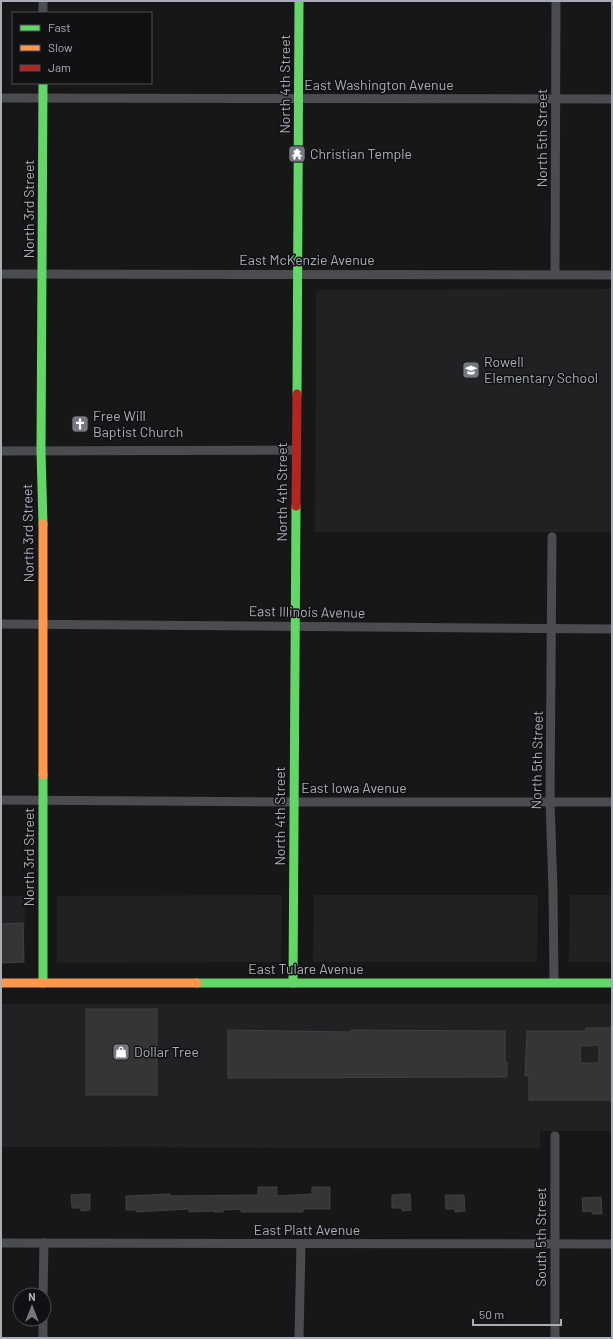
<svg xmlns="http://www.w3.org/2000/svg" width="613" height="1339" font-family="Barlow,sans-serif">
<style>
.built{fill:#212123}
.building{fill:#353536;stroke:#3f4043;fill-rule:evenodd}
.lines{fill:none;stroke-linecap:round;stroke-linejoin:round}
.street{stroke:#4b4c50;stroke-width:9}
.fast{stroke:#63d668;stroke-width:9}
.slow{stroke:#ff974d;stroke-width:9}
.jam{stroke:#b3261e;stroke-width:9}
.labels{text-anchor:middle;stroke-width:3;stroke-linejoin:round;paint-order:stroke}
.street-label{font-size:14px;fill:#a8adb8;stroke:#111113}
.poi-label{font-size:14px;fill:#a8adb8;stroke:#111113;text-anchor:start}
</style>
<rect width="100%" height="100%" fill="#171717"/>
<g class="built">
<polygon points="612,289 612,532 315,532 316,294 317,291 320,290"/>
<polygon points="282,895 281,962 57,963 57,896"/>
<polygon points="314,895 538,895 537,962 313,962"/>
<polygon points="570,895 612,895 612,962 569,962"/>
<polygon points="1,896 25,896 24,962 1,963"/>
<polygon points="1,1004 612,1004 612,1131 540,1131 540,1148 1,1147"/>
</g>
<g class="building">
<polygon points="23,923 24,962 1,963 1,924"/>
<rect x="86" y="1009" width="71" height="86"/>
<path d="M586,1028H612V1100H529V1076H525L527,1031H586ZM599,1045V1063H581L580,1046Z"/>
<polygon points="228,1030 351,1032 351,1030 505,1031 505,1062 507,1062 507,1077 228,1078"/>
<polygon points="258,1187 277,1187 277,1196 312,1194 312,1187 330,1187 330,1209 303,1209 303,1212 241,1212 241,1209 223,1210 223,1212 214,1212 214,1211 189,1212 189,1209 136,1212 136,1210 126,1210 126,1196 170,1194 170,1196 258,1195"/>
<polygon points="90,1194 90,1210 81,1211 81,1208 72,1208 71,1195"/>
<polygon points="410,1194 411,1210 402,1211 402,1208 392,1208 392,1195"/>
<polygon points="445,1195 464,1195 465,1211 455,1212 455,1209 446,1209"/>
<polygon points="601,1197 602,1214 592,1214 592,1211 583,1212 582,1198"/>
</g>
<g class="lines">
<g class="street">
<polyline points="43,1 43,13"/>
<polyline points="1,98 612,99"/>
<polyline points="1,274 612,275"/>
<polyline points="555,274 556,1"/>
<polyline points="1,451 296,450"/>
<polyline points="552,537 550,802 553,889 554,983"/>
<polyline points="1,624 612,629"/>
<polyline points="1,800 295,802 612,802"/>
<polyline points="555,1136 555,1338"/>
<polyline points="1,1243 612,1244"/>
<polyline points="43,1295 44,1243"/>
<polyline points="43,1338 43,1319"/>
<polyline points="299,1338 301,1244"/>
</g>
<g class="fast">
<polyline points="297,394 299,1"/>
<polyline points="43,524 41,451 43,83"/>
<polyline points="43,775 43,983"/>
<polyline points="197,983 612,983"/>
<polyline points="293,983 296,506"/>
</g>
<g class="slow">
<polyline points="43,524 43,775"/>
<polyline points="1,983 197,983"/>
</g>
<polyline class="jam" points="296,506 297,394"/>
</g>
<defs>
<symbol id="temple-square" viewBox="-11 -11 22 22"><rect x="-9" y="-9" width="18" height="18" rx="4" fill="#757880" stroke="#111113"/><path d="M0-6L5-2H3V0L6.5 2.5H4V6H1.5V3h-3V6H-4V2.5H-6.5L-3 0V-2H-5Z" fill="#fff"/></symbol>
<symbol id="school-square" viewBox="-11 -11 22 22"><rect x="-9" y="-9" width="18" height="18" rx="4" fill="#757880" stroke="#111113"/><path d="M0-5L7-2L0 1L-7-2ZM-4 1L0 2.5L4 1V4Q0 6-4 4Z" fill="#fff"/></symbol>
<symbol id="church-square" viewBox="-11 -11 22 22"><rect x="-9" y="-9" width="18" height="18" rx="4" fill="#757880" stroke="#111113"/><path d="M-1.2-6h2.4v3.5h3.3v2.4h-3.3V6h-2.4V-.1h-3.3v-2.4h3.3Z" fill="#fff"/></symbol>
<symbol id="shop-square" viewBox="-11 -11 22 22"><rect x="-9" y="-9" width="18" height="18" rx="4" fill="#757880" stroke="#111113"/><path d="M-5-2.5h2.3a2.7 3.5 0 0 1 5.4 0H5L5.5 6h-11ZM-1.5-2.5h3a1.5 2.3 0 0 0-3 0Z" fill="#fff"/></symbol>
</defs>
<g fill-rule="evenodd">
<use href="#temple-square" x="287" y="144" width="20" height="20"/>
<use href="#school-square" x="461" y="360" width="20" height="20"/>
<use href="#church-square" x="70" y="414" width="20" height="20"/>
<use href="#shop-square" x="111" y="1042" width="20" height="20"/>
</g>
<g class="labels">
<g class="street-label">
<text transform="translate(285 84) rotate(-90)" y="5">North 4th Street</text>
<text x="379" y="90">East Washington Avenue</text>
<text transform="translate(542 138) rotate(-90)" y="5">North 5th Street</text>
<text transform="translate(29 209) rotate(-90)" y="5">North 3rd Street</text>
<text x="307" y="265">East McKenzie Avenue</text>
<text transform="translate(282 492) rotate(-90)" y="5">North 4th Street</text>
<text transform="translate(28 533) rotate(-91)" y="5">North 3rd Street</text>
<text transform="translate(307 612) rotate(1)" y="5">East Illinois Avenue</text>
<text transform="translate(537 760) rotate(-89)" y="5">North 5th Street</text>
<text x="354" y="793">East Iowa Avenue</text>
<text transform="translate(280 816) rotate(-90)" y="5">North 4th Street</text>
<text transform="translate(29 857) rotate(-90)" y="5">North 3rd Street</text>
<text x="306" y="974">East Tulare Avenue</text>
<text x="307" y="1235">East Platt Avenue</text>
<text transform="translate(541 1237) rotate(-90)" y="5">South 5th Street</text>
</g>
<g class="poi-label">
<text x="310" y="159">Christian Temple</text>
<text x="484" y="367">Rowell<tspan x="484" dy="16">Elementary School</tspan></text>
<text x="93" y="421">Free Will<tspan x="93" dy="16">Baptist Church</tspan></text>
<text x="134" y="1057">Dollar Tree</text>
</g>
</g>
<rect width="613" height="1339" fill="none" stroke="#a8adb8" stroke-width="4"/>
<rect x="12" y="12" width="140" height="72" fill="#111113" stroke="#4d4f55"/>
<rect x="20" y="25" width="20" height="6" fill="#63d668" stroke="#4d4f55"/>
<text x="48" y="32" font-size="12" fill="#a8adb8">Fast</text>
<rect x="20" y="45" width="20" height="6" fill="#ff974d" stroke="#4d4f55"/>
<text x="48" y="52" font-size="12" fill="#a8adb8">Slow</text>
<rect x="20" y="65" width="20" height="6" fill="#b3261e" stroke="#4d4f55"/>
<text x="48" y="72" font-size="12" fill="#a8adb8">Jam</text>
<g transform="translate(32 1307)"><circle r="19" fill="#111113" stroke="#4d4f55"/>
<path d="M0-3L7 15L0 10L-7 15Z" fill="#757880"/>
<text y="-6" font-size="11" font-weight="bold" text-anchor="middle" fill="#a8adb8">N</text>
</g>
<path d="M473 1319v6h88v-6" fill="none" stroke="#a8adb8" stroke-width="2"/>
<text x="479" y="1319" font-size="12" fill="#a8adb8" stroke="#111113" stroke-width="3" paint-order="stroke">50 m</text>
</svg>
